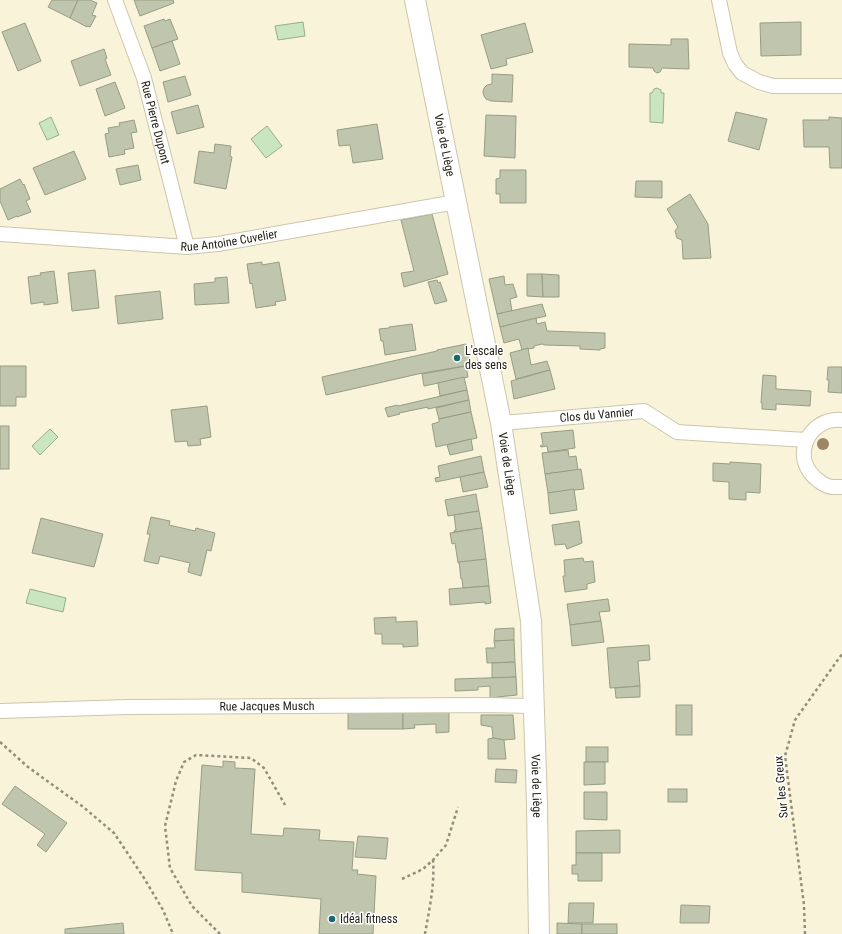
<svg xmlns="http://www.w3.org/2000/svg" width="842" height="934" font-family="'Roboto Condensed',sans-serif">
<style>
.water{fill:#c9e6c0;stroke:#98ab8e}
.building{fill:#c0c6ad;stroke:#979d84}
.lines{fill:none;stroke-linecap:round;stroke-linejoin:round}
.street-casing{stroke:#cbc6ac;stroke-width:16}
.secondary-casing{stroke:#cbc6ac;stroke-width:22}
.path{stroke:#918e7b;stroke-width:2.5;stroke-dasharray:3 3;stroke-linecap:butt}
.street{stroke:#fff;stroke-width:14}
.secondary{stroke:#fff;stroke-width:20}
.tree{fill:#9d8567}
.poi-dot{fill:#1b696c;stroke:#fff;stroke-width:1.5}
.labels{text-anchor:middle;stroke-width:3;stroke-linejoin:round;paint-order:stroke}
.street-label{font-size:12px;fill:#242218;stroke:#fff}
.poi-label{font-size:12px;fill:#242218;stroke:#fff;text-anchor:start}
</style>
<rect width="100%" height="100%" fill="#f9f4d9"/>
<g class="water">
<polygon points="303,22 305,36 278,40 275,26"/>
<polygon points="657,88 661,90 661,93 664,93 663,123 650,122 650,93 652,93 654,89"/>
<polygon points="51,117 59,135 47,140 39,123"/>
<polygon points="267,126 282,146 266,158 251,139"/>
<polygon points="50,429 58,437 40,455 32,446"/>
<polygon points="30,589 66,598 63,612 26,603"/>
</g>
<g class="building">
<polygon points="52,0 78,0 70,18 48,7"/>
<polygon points="78,0 90,0 97,3 92,15 96,16 90,27 87,26 87,27 70,18"/>
<polygon points="134,0 173,0 174,3 140,16"/>
<polygon points="164,19 165,21 170,19 178,39 152,48 144,26"/>
<polygon points="801,22 801,55 761,56 760,23"/>
<polygon points="25,23 41,61 18,71 2,32"/>
<polygon points="525,23 533,52 506,59 507,65 491,69 481,35"/>
<polygon points="671,39 688,39 689,69 662,68 660,72 657,73 654,71 653,68 629,67 629,44 671,45"/>
<polygon points="172,41 180,64 160,71 152,48"/>
<polygon points="104,49 107,58 105,59 111,75 80,86 71,61"/>
<polygon points="492,74 513,75 512,102 491,101 486,99 484,96 483,92 484,88 487,85 492,84"/>
<polygon points="185,76 191,95 168,102 163,82"/>
<polygon points="115,82 125,108 105,116 96,89"/>
<polygon points="198,105 204,127 177,134 171,112"/>
<polygon points="736,112 767,119 759,150 728,141"/>
<polygon points="486,115 516,116 515,158 484,156"/>
<polygon points="829,117 842,118 842,168 830,168 829,147 804,147 803,120 829,120"/>
<polygon points="134,120 137,132 131,133 134,148 124,150 125,154 109,157 105,134 109,133 108,128 120,126 119,123"/>
<polygon points="377,124 383,159 353,163 350,145 339,146 337,130"/>
<polygon points="215,144 231,146 230,156 232,157 226,189 194,183 199,151 214,153"/>
<polygon points="74,151 86,179 45,195 33,168"/>
<polygon points="138,165 141,180 120,185 116,169"/>
<polygon points="500,170 526,170 526,203 500,203 500,194 496,194 496,179 500,178"/>
<polygon points="20,179 23,185 24,184 30,199 26,201 31,212 17,217 17,216 8,220 0,201 0,189"/>
<polygon points="636,181 662,181 662,198 635,197"/>
<polygon points="690,194 708,224 711,258 683,259 682,240 677,238 675,231 678,227 667,209"/>
<polygon points="432,214 448,274 404,287 401,273 414,271 401,220"/>
<polygon points="262,262 262,265 279,262 286,300 275,302 276,305 256,308 252,283 250,284 247,264"/>
<polygon points="95,270 99,308 72,311 68,273"/>
<polygon points="54,271 58,303 44,305 44,302 31,304 28,277 41,275 40,273"/>
<polygon points="527,274 542,274 543,297 527,296"/>
<polygon points="542,274 559,275 559,297 543,297"/>
<polygon points="504,276 505,285 513,284 517,297 510,299 512,311 497,314 489,279"/>
<polygon points="227,277 229,303 195,305 194,284 215,282 215,278"/>
<polygon points="437,280 438,283 440,282 447,301 435,304 428,282"/>
<polygon points="160,291 163,319 118,324 115,296"/>
<polygon points="542,304 546,316 500,327 497,314"/>
<polygon points="536,318 537,324 545,322 547,331 605,333 605,348 600,349 600,350 580,349 580,346 545,345 542,344 534,346 534,348 522,350 519,339 504,343 500,327"/>
<polygon points="412,324 416,350 385,355 383,341 381,341 379,329 389,328 389,327"/>
<polygon points="466,344 470,365 418,374 326,395 322,377 437,351 437,350"/>
<polygon points="528,348 531,365 547,361 550,370 516,379 510,353"/>
<polygon points="0,366 26,366 26,397 16,397 16,406 0,406"/>
<polygon points="466,366 468,377 424,386 422,374"/>
<polygon points="828,367 842,367 842,393 828,392 829,380 827,380"/>
<polygon points="550,370 555,389 514,399 511,381"/>
<polygon points="763,375 776,376 776,389 811,391 810,406 776,404 776,410 762,409 762,403 761,403"/>
<polygon points="464,377 467,390 440,396 438,383"/>
<polygon points="467,390 469,400 428,409 428,407 399,413 400,414 388,417 385,408 397,405 398,406"/>
<polygon points="469,400 471,412 439,419 436,408"/>
<polygon points="207,406 211,437 200,439 201,445 188,446 187,441 175,442 171,410"/>
<polygon points="471,412 477,438 436,447 432,424 439,422 439,419"/>
<rect x="0" y="426" width="9" height="43"/>
<polygon points="573,430 575,448 548,452 547,446 541,447 540,446 543,445 541,433"/>
<polygon points="471,439 473,450 450,455 447,445"/>
<polygon points="568,450 569,457 576,456 578,470 545,474 542,453"/>
<polygon points="481,456 484,472 436,482 435,478 440,477 438,466"/>
<polygon points="730,462 761,464 760,493 746,492 746,500 729,499 729,482 713,481 713,463 730,464"/>
<polygon points="581,469 584,489 548,493 545,474"/>
<polygon points="484,472 488,487 463,492 460,477"/>
<polygon points="574,489 577,510 550,514 548,493"/>
<polygon points="476,494 479,511 448,516 445,500"/>
<polygon points="479,511 482,528 454,532 454,531 456,530 454,515"/>
<polygon points="151,517 170,521 169,525 195,531 196,528 215,533 211,551 207,550 201,576 188,572 190,563 160,556 158,564 144,561 150,534 147,534"/>
<polygon points="41,518 103,534 94,567 32,553"/>
<polygon points="579,521 582,543 567,549 565,544 555,545 552,525"/>
<polygon points="482,528 486,559 458,563 455,543 452,544 450,533"/>
<polygon points="583,558 584,562 593,561 595,582 587,584 587,589 565,592 563,576 565,576 564,560"/>
<polygon points="486,559 489,586 463,588 462,579 461,579 459,562"/>
<polygon points="489,586 491,603 485,604 485,602 450,605 449,589"/>
<polygon points="608,599 610,611 599,612 601,621 570,625 567,604"/>
<polygon points="396,617 396,622 417,621 418,646 403,647 403,644 382,644 382,634 375,634 374,618"/>
<polygon points="601,621 604,642 572,646 570,625"/>
<polygon points="514,628 514,640 494,641 495,629"/>
<polygon points="514,640 515,662 487,663 486,648 495,648 494,641"/>
<polygon points="649,645 650,660 638,661 640,686 610,688 607,648"/>
<polygon points="515,662 516,677 492,678 492,663"/>
<polygon points="516,677 517,695 497,697 497,698 490,699 490,686 478,687 478,690 455,691 455,679"/>
<polygon points="640,686 640,697 616,698 615,688"/>
<rect x="676" y="705" width="16" height="30"/>
<rect x="348" y="712" width="55" height="17"/>
<polygon points="403,712 449,712 449,732 436,733 436,724 414,725 415,728 403,729"/>
<polygon points="481,715 513,715 515,739 504,740 493,738 492,727 481,725"/>
<polygon points="493,738 504,740 506,759 488,759 488,739"/>
<rect x="586" y="747" width="22" height="15"/>
<polygon points="223,761 235,762 235,768 255,769 251,834 283,836 284,828 320,830 319,840 354,842 352,870 358,870 357,874 376,876 373,934 319,934 321,899 242,892 242,873 195,870 202,765 223,767"/>
<polygon points="584,762 605,762 605,784 584,785"/>
<polygon points="496,769 517,770 516,783 495,782"/>
<polygon points="15,786 67,823 46,852 37,845 45,834 2,804"/>
<rect x="668" y="789" width="19" height="13"/>
<polygon points="584,792 607,792 607,820 584,819"/>
<polygon points="620,830 620,853 576,853 576,831"/>
<polygon points="358,836 388,838 386,859 355,857"/>
<polygon points="576,853 602,853 602,881 578,881 578,874 572,874 572,865 576,865"/>
<polygon points="569,903 594,903 593,923 568,923"/>
<polygon points="681,905 710,906 709,923 680,923"/>
<polygon points="123,923 124,934 65,934 65,929"/>
<polygon points="557,923 582,924 582,934 557,934"/>
<rect x="582" y="924" width="35" height="10"/>
</g>
<g class="lines">
<defs>
<g id="street">
<path id="s1" d="M115,0L144,78L187,247"/>
<polyline points="719,0 730,53 735,64 742,73 759,82 773,86 842,86"/>
<path id="s2" d="M0,234L187,247L218,244L456,202"/>
<path d="M842,420C807,417 789,460 819,481C823,484 827,487 833,487C836,487 839,487 842,487"/>
<path id="s3" d="M501,423L644,411L677,432L806,440"/>
<path id="s4" d="M0,711L128,707L481,705L533,706"/>
</g>
<g id="secondary">
<path id="s5" d="M415,0L501,423L531,621L537,804L539,934"/>
</g>
</defs>
<use href="#street" class="street-casing"/>
<use href="#secondary" class="secondary-casing"/>
<g class="path">
<polyline points="0,742 28,767 82,806 114,833 144,878 163,910 173,934"/>
<polyline points="402,879 423,869 433,860 446,845 458,807"/>
<polyline points="220,934 192,906 170,868 165,826 176,781 184,762 196,755 251,758 264,768 285,805"/>
<path d="M425,934C429,910 435,885 433,860"/>
<polyline points="805,934 804,905 785,756 795,720 842,654"/>
</g>
<use href="#street" class="street"/>
<use href="#secondary" class="secondary"/>
</g>
<circle class="tree" cx="823" cy="444" r="6"/>
<g class="poi-dot">
<circle cx="457" cy="358" r="4"/>
<circle cx="332" cy="919" r="4"/>
</g>
<g class="labels">
<g class="street-label">
<text dy="4" stroke="none"><textPath href="#s1" startOffset="129">Rue Pierre Dupont</textPath></text>
<text dy="4" stroke="none"><textPath href="#s5" startOffset="148">Voie de Liège</textPath></text>
<text dy="4" stroke="none"><textPath href="#s2" startOffset="230">Rue Antoine Cuvelier</textPath></text>
<text dy="4" stroke="none"><textPath href="#s3" startOffset="96">Clos du Vannier</textPath></text>
<text dy="4" stroke="none"><textPath href="#s5" startOffset="473">Voie de Liège</textPath></text>
<text dy="4" stroke="none"><textPath href="#s4" startOffset="267">Rue Jacques Musch</textPath></text>
<text dy="4" stroke="none"><textPath href="#s5" startOffset="797">Voie de Liège</textPath></text>
<text transform="translate(781 787) rotate(-95)" y="4">Sur les Greux</text>
</g>
<g class="poi-label">
<text x="465" y="355">L'escale<tspan x="465" dy="14">des sens</tspan></text>
<text x="340" y="923">Idéal fitness</text>
</g>
</g>
</svg>
